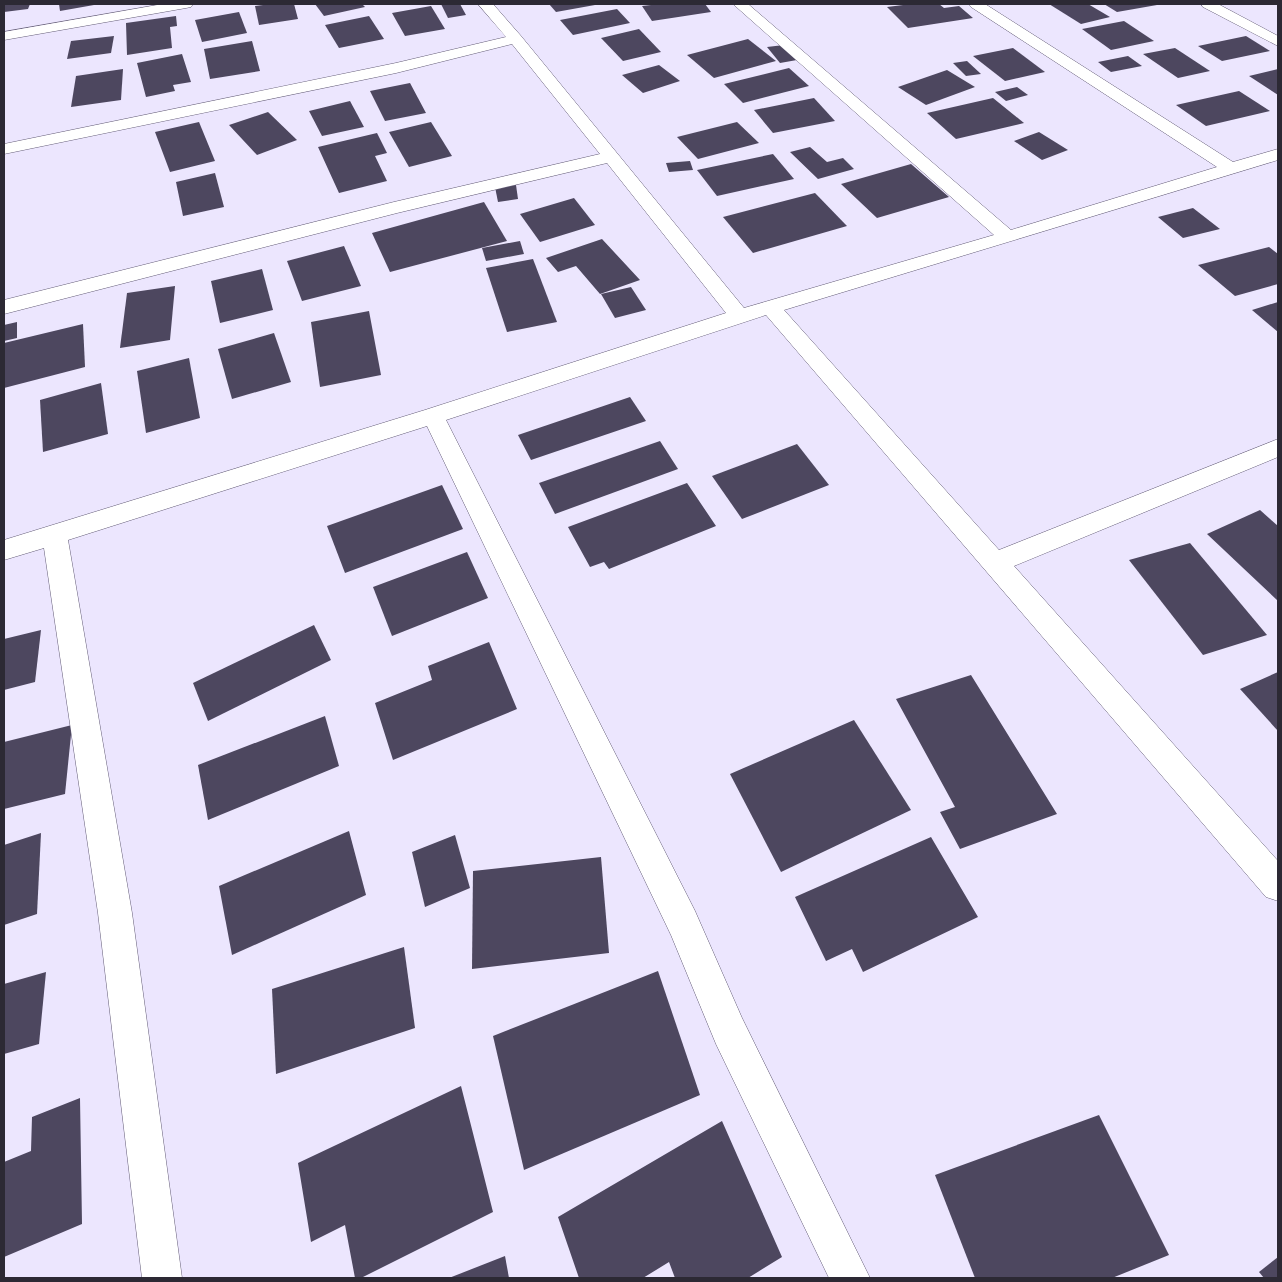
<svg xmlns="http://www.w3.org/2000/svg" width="1282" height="1282" font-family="Quicksand,sans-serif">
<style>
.building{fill:#4d475f}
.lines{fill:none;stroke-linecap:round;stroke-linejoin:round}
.street-casing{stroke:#645d77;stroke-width:1}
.street{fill:#fff;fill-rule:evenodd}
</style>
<rect width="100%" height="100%" fill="#ece6fe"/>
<g class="building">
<polygon points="4,4 30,4 28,9 4,12"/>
<polygon points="59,4 94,4 94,5 60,11"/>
<polygon points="271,4 294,4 298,19 259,25 255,6"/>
<polygon points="315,4 362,4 365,7 324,16"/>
<polygon points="441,4 460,4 466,15 448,18"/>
<polygon points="549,4 594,4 595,5 556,12"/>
<polygon points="660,4 705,4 711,12 652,21 642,6"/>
<polygon points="911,4 939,4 944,8 959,6 973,18 908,28 887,7"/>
<polygon points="1049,4 1088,4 1110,17 1081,24"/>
<polygon points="1104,4 1157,4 1157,5 1117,12"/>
<polygon points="431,6 445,29 405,36 392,13"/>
<polygon points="617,9 630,23 573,35 560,20"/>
<polygon points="239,12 247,33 202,42 195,20"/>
<polygon points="176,16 177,26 170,27 172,48 127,55 126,23"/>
<polygon points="369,16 384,39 339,48 325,25"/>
<polygon points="1124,21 1154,41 1111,50 1082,29"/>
<polygon points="639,29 661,52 623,61 601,38"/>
<polygon points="114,36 111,53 67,59 71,41"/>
<polygon points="1246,36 1270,51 1222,61 1198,46"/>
<polygon points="748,39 776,61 714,78 687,55"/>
<polygon points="252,41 260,71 210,79 204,49"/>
<polygon points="784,45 797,60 780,63 767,47"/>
<polygon points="1013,48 1045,72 1005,81 973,56"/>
<polygon points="1175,48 1210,71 1178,78 1143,54"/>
<polygon points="182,54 191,82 173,85 175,91 146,97 137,63"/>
<polygon points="1128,56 1142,66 1111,72 1098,62"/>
<polygon points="967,61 981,74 966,76 953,63"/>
<polygon points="659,65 680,81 643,93 622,75"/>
<polygon points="789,68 809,86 743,103 724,84"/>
<polygon points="123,69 121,100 71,107 76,76"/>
<polygon points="1278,69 1278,95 1249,76"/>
<polygon points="947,70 975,87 926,105 898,87"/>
<polygon points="410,83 426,113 385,121 370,91"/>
<polygon points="1017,87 1028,95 1006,101 995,92"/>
<polygon points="1239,91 1270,111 1206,126 1176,105"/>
<polygon points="814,98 835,121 773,133 754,110"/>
<polygon points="993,98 1024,123 956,139 927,113"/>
<polygon points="350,101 364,127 322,136 309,111"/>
<polygon points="268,112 297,140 257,155 229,125"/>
<polygon points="199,122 215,161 170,172 155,132"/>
<polygon points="431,122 452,156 409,167 389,132"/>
<polygon points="737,122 759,143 698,159 677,137"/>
<polygon points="1039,132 1068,150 1042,160 1014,141"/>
<polygon points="377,133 387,153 375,156 387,181 339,193 318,147"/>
<polygon points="810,147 827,162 843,158 854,169 818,179 790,152"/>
<polygon points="773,154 794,179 717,196 697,170"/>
<polygon points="690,161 693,170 669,172 666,163"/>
<polygon points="911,164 949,197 877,218 841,184"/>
<polygon points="215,173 224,207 183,216 176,182"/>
<polygon points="516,185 518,199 498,202 495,187"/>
<polygon points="815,193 847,226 753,253 723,217"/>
<polygon points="574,198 595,225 540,242 520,214"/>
<polygon points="484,202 507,241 390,272 372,233"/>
<polygon points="1193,208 1220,229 1183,238 1158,217"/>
<polygon points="602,239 640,280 600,294 576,266 558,272 546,258"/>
<polygon points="520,241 524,254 486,261 482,248"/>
<polygon points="344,246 361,286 302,301 287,261"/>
<polygon points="1269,247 1278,254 1278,284 1235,296 1198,265"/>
<polygon points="533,259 557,322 507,332 486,268"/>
<polygon points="262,269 273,310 220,323 211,281"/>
<polygon points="175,286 170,340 120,348 127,293"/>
<polygon points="631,287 646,310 615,318 601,294"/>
<polygon points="1278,302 1278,332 1252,310"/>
<polygon points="369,311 381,375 320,387 311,322"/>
<polygon points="17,322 17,338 4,341 4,325"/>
<polygon points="83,324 85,367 4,388 4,343"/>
<polygon points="274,333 291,382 232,399 218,349"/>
<polygon points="189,358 200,418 146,433 137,371"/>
<polygon points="101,383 108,434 43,452 40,400"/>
<polygon points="630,397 646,421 531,460 518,435"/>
<polygon points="660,441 678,469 555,514 539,483"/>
<polygon points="797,444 829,485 742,519 712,476"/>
<polygon points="687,483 716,526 609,569 604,562 590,567 568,527"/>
<polygon points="442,485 463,529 345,573 327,526"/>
<polygon points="1260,510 1278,526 1278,601 1207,534"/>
<polygon points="1190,543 1267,635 1203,655 1129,560"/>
<polygon points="467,552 488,598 392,636 373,587"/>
<polygon points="314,625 331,660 208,721 193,683"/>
<polygon points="41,630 35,682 4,690 4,639"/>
<polygon points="489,642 517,709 393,760 375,703 432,680 428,666"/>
<polygon points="1278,672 1278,731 1240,689"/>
<polygon points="971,675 1057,814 960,849 940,812 955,807 896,699"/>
<polygon points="325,716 339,766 208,820 198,765"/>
<polygon points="854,720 911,810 781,872 730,774"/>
<polygon points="72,725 65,794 4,809 4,742"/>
<polygon points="349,831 366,895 232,955 219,886"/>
<polygon points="41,833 37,914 4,925 4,845"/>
<polygon points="455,835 470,888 425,907 412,852"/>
<polygon points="931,837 978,917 863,972 852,949 826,961 795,897"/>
<polygon points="601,857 609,953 472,969 473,871"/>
<polygon points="404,947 415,1028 276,1074 272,989"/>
<polygon points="658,971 700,1095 524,1170 493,1036"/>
<polygon points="46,972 39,1044 4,1054 4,984"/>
<polygon points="461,1086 493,1212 361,1278 355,1278 345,1225 311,1242 298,1163"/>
<polygon points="80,1098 82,1224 4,1257 4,1162 31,1151 32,1117"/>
<polygon points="1099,1115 1169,1255 1112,1278 975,1278 935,1175"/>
<polygon points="722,1121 782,1257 748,1278 675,1278 669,1262 643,1278 579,1278 558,1217"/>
<polygon points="505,1256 509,1278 449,1278"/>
<polygon points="1278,1257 1278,1278 1264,1278 1259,1272"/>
</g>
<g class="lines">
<defs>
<g id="street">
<polygon points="163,4 193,4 191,7 186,8 4,40 4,32"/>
<polygon points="478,4 493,4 521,36 744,308 994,235 733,4 748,4 1011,230 1217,167 971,7 969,4 985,4 1233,162 1278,149 1278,160 784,310 999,550 1278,439 1278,457 1014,566 1278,861 1278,901 1266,897 766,315 446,420 695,911 742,1018 870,1278 829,1278 716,1044 671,935 427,426 68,540 132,913 182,1278 142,1278 98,913 44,548 4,560 4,540 425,410 726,313 607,163 397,213 4,314 4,300 394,202 600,154 512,44 396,73 4,154 4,144 396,63 506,37"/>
<polygon points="1201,4 1218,4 1278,36 1278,46 1203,7"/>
</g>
</defs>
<use href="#street" class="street-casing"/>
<use href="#street" class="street"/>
</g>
<rect width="1282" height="1282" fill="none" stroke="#2c2934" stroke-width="10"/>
</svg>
